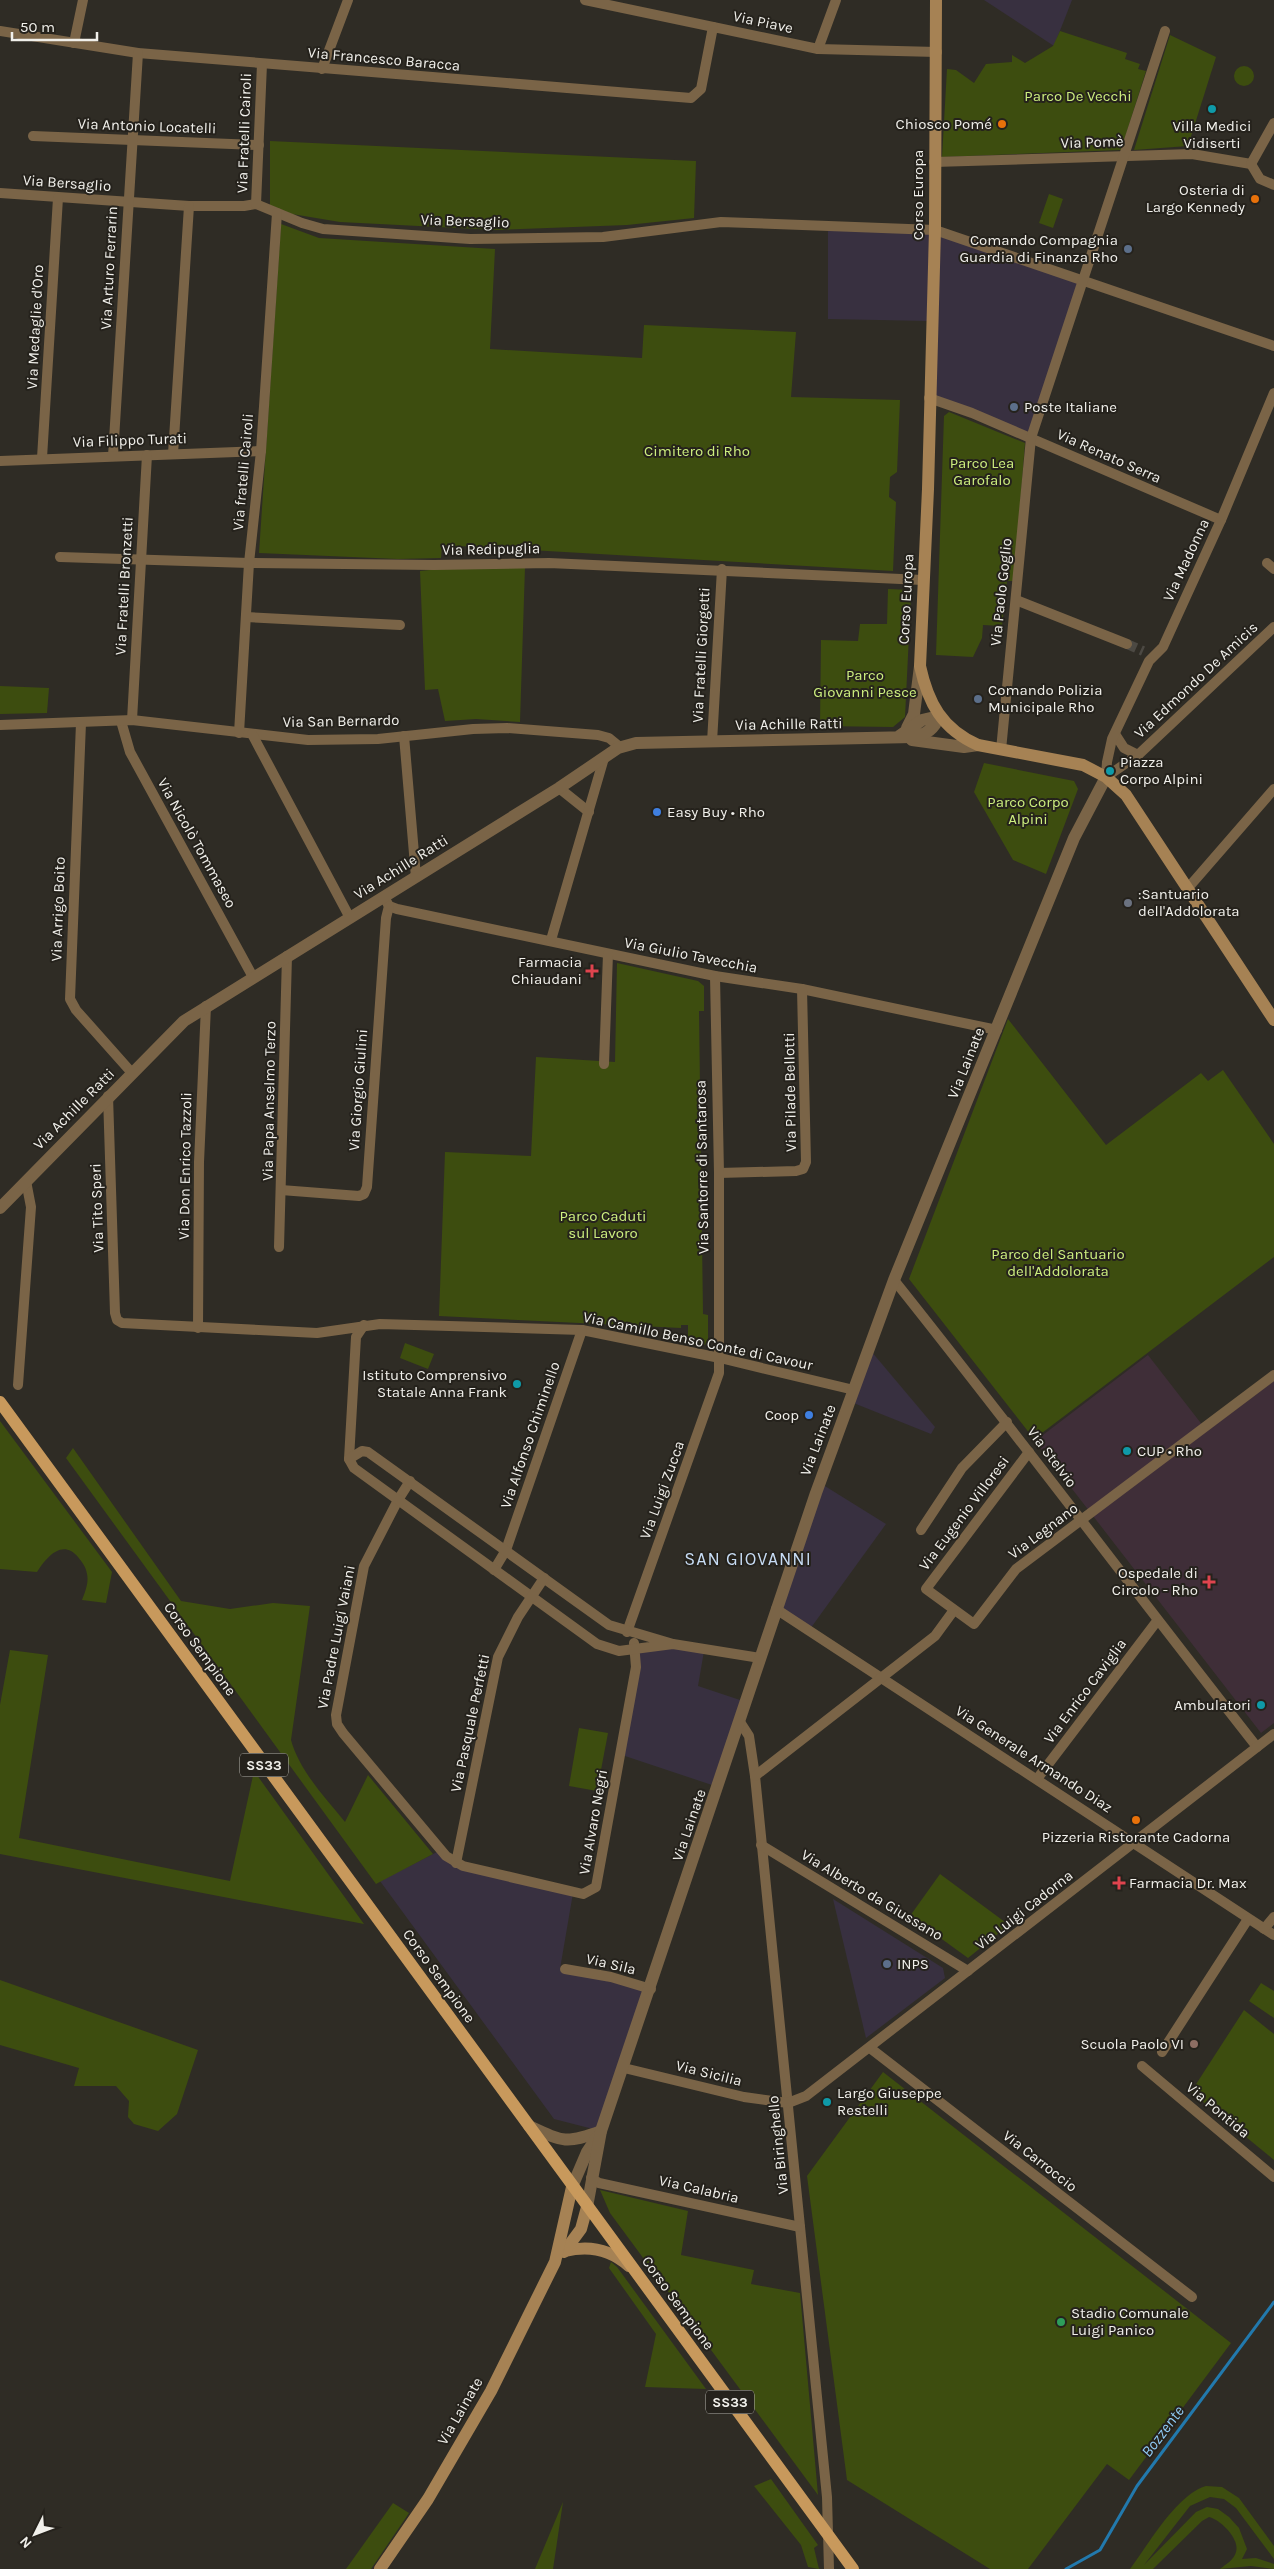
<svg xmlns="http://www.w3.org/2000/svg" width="1274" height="2569" font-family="Karla,sans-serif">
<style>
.commercial{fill:#383040}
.medical{fill:#3f2e38}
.green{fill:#3d4d0f}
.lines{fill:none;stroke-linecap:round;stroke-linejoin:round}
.stream{stroke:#2279ad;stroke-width:3}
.minor-tunnel{stroke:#4c4943;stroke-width:10;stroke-dasharray:10 5;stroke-linecap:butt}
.minor{stroke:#7a6447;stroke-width:10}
.tertiary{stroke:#7a6447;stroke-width:12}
.secondary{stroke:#a68254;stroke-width:12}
.primary{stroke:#c8995c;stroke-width:12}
.culture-dot{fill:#0f9aa8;stroke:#25221c;stroke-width:2}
.food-dot{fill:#e8710a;stroke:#25221c;stroke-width:2}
.service-dot{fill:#5c6f8a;stroke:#25221c;stroke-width:2}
.shop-dot{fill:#3f7fe0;stroke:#25221c;stroke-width:2}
.worship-dot{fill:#6b7280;stroke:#25221c;stroke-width:2}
.health-dot{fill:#e0444e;stroke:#25221c;stroke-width:2}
.education-dot{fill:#8d6e63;stroke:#25221c;stroke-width:2}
.leisure-dot{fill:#2e9e5b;stroke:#25221c;stroke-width:2}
.labels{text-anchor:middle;stroke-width:4;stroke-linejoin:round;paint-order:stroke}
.shield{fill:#25221c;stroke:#b4b2ad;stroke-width:1}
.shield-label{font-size:14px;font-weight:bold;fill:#f1f0eb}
.street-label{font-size:15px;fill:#f1f0eb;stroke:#25221c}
.park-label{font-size:15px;fill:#cdef7f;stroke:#25221c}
.poi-label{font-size:15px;fill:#f1f0eb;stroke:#25221c;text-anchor:start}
.water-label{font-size:16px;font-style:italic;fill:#91ccf7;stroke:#25221c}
.quarter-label{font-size:18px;letter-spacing:1px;fill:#c7dcf4;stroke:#25221c}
</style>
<rect width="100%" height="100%" fill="#2f2c25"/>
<g class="commercial">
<polygon points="984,0 1072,0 1054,46"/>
<polygon points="828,229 932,232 929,321 828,319"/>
<polygon points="937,232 1081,280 1029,436 932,396"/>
<polygon points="871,1351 935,1427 931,1434 851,1402"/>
<polygon points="820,1483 886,1524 810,1629 779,1609"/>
<polygon points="652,1647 704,1651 698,1686 743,1701 715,1786 622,1755 637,1650"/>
<polygon points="439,1851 445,1857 573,1893 560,1969 647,1991 597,2130 554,2119 380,1881"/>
<polygon points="833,1899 943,1968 945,1978 866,2038"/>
</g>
<polygon class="medical" points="1148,1355 1207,1431 1274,1381 1274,1723 1261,1733 1035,1441"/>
<g class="green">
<polygon points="1060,31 1127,53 1125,59 1140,64 1138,69 1146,71 1121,150 942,157 947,69 956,70 974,83 986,64 1012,62 1012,55 1025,63 1053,46"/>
<polygon points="1170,35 1216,57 1188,146 1134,150"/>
<circle cx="1244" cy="76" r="10"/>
<polygon points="270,141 696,161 694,218 627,225 497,230 340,222 292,214 270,205"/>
<polygon points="1049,194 1063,199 1053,228 1039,223"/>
<polygon points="281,224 319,238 495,249 490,349 642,358 644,325 796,332 791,397 900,400 897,472 890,477 889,497 896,502 893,571 442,545 441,558 398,559 259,553"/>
<polygon points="949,412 1025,443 1014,581 1007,581 1002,626 983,625 982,638 973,657 936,655 944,416"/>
<polygon points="459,567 525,567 520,722 476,719 445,721 438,689 425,690 420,571"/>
<polygon points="888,589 910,590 911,594 905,717 893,727 820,726 821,640 858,641 860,624 887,624"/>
<polygon points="0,686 49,688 47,713 0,714"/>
<polygon points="984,763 1074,781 1078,789 1046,874 1013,860 974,792"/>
<polygon points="617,963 698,981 704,986 704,1011 699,1011 703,1314 708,1315 708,1341 705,1345 688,1343 688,1325 681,1325 681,1328 439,1316 445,1152 531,1156 536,1057 615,1062"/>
<polygon points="1008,1019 1106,1145 1201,1073 1208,1081 1223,1070 1274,1144 1274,1257 1034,1439 909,1279"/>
<polygon points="405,1343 434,1354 428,1369 400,1358"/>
<path d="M0,1421L112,1572L106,1603L82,1600C85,1592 89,1583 87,1574C86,1567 82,1562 78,1557C62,1538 46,1558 37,1572L0,1569Z"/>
<path d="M73,1448L181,1601L230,1609L273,1603L310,1606L291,1740C300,1772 325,1797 345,1822L368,1775L433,1854L376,1884L66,1458Z"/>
<polygon points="10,1650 48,1655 19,1838 230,1881 254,1771 364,1924 0,1854 0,1705"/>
<polygon points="579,1728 608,1733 597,1791 569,1786"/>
<polygon points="940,1874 1009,1925 968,1958 910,1916"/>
<polygon points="0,1980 198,2050 177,2114 158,2131 134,2124 128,2117 129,2101 116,2086 74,2086 79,2068 0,2045"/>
<polygon points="1261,1983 1274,1991 1274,2018 1249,2001"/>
<polygon points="1244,2010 1274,2034 1274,2160 1191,2092"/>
<polygon points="883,2072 1231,2343 1129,2480 1107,2464 1028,2569 990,2569 847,2480 807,2176"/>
<polygon points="600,2190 688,2211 681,2255 754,2270 751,2284 800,2293 818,2495 610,2213"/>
<polygon points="611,2262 617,2267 706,2389 645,2387 656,2334 609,2268"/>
<polygon points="771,2479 818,2545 814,2548 819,2569 808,2567 801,2545 754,2486"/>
<path d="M1206,2486L1222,2487L1239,2498L1274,2546V2559L1236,2508L1224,2499L1210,2497L1190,2506L1144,2565L1196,2512L1207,2507L1218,2509L1229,2517L1239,2528L1247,2549L1242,2559L1256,2558L1274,2564V2569L1251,2566L1220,2569C1226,2564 1234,2560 1236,2552C1240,2539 1221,2520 1209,2517L1202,2521L1153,2569H1130C1148,2545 1177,2494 1206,2486Z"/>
<polygon points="563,2502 553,2569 535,2569"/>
<polygon points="393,2503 409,2513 371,2569 346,2569"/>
</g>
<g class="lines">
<polyline class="stream" points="1066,2569 1100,2550 1137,2486 1274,2302"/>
<polyline class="minor-tunnel" points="1127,644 1143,651"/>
<g class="minor">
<polyline points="585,0 818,49 937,52"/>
<polyline points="0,31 138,53 691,98 701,89 713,27"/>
<polyline points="74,43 83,0"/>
<polyline points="818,49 836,0"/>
<polyline points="322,69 348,0"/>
<polyline points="33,136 259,145"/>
<polyline points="934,162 1192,154 1251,164"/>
<polyline points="1251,164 1274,123"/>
<polyline points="1251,164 1260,179 1274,185"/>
<polyline points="0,193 189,206 244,206 256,204 302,223 323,229 470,239 603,237 721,222 935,230 1274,346"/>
<polyline points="256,204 262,64"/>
<polyline points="929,398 972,413 1221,520"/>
<polyline points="173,454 189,206"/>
<polyline points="113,456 138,53"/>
<polyline points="42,458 58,198"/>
<polyline points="0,461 261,451"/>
<polyline points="60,557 249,563 434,565 549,563 923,580"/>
<polyline points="1267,563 1274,569"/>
<polyline points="1016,600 1127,644"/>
<polyline points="246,617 400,625"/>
<polyline points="132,720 147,455"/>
<polyline points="121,721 130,752 253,977"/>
<polyline points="81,723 70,999 76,1010 132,1073"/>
<polyline points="0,725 132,720 308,740 378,739 473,729 507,728 598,735 609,738 620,747"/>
<polyline points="239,733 249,563 261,451 277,213"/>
<polyline points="252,734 350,918"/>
<polyline points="1115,734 1124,748 1138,755"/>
<polyline points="404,736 416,877"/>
<polyline points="712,742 722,569"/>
<polyline points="1001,750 1031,438 1165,31"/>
<polyline points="1106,777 1107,762 1112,739 1149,661 1163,647 1221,520 1274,393"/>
<polyline points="1106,777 1138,755 1274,627"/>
<polyline points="559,788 589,812"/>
<polyline points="1188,888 1274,789"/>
<polyline points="384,897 389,906 397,909 715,976 802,989 997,1030"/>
<polyline points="551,940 604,758"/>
<polyline points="604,1064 608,954"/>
<polyline points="108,1096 115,1313 117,1320 122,1323 317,1333 380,1324 582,1330 720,1358 854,1390"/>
<polyline points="719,1173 796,1171 803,1169 806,1162 802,989"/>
<polyline points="281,1190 359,1196 364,1194 367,1187 386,918 389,906"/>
<polyline points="279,1247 287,956"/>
<path d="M894,1280C1017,1434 1135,1592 1257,1747"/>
<polyline points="198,1328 199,1162 206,1006"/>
<polyline points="18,1385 31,1207 26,1181"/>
<polyline points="1029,1452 926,1589 974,1624 1016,1569 1274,1375"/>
<polyline points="349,1459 356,1337 364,1325"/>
<polyline points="410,1481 398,1500 364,1566 336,1715 337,1724 343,1733 446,1856 463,1866 583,1894 596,1887 636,1667 634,1643"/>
<polyline points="921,1530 962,1468 1007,1422"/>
<polyline points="494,1570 506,1550 582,1330"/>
<polyline points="776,1609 1274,1935"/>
<polyline points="627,1632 719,1373 719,1173 715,976"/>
<polyline points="673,1644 619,1651 597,1644 354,1468 349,1459 362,1451 368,1452 609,1625 673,1644 760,1658"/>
<polyline points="740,1722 749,1736 755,1776 827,2497 829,2569"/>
<polyline points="755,1776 935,1636 954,1610"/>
<polyline points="1037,1779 1157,1621"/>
<polyline points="761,1845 968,1971"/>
<polyline points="456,1863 498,1657 518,1617 544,1578"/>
<polyline points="1264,1929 1274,1917"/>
<polyline points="565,1969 611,1977 651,1989"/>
<polyline points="870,2048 1192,2297"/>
<polyline points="1162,2052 1248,1919"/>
<polyline points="1142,2066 1274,2177"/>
<polyline points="624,2068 744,2097 788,2103 806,2096 1274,1734"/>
<polyline points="591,2178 599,2183 800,2227"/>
</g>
<g class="tertiary">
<polyline points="907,728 914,714 920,666"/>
<polyline points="912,740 964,747 978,745"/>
<path d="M0,1208L184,1021L559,788L618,748L636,743L913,737C926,735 935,728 939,716L922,720L898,737"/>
<path d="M529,2126C563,2142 566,2144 601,2131"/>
<polyline points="572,2187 587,2152 597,2137"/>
<polyline points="587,2207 601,2131 816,1493 894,1280 1074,838 1106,777"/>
</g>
<g class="secondary">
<path d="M936,0L935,230L928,489L920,666C928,703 942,729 978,745L1083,765L1106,777L1126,795L1274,1020"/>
<path d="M565,2251C589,2245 610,2249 629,2266"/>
<polyline points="564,2252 581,2229 587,2207"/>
<polyline points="380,2569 428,2499 491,2391 555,2262 572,2187"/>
</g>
<polyline class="primary" points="0,1402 853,2569"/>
</g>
<g class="culture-dot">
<circle cx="1212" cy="109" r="5"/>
<circle cx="1110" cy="771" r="5"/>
<circle cx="517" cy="1384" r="5"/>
<circle cx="1127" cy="1451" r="5"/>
<circle cx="1261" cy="1705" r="5"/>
<circle cx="827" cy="2102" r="5"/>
</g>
<g class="food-dot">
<circle cx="1002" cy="124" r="5"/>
<circle cx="1255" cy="199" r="5"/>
<circle cx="1136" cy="1820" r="5"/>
</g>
<g class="service-dot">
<circle cx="1128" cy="249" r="5"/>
<circle cx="1014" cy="407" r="5"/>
<circle cx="978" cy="699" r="5"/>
<circle cx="887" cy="1964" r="5"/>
</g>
<g class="shop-dot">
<circle cx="657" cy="812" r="5"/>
<circle cx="809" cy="1415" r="5"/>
</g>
<circle class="worship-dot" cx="1128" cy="903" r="5"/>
<g class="health-dot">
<path d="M589.5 963.5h5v5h5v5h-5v5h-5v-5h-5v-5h5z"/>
<path d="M1206.5 1574.5h5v5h5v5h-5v5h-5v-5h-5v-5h5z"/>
<path d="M1116.5 1875.5h5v5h5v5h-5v5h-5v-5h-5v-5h5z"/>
</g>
<circle class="education-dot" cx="1194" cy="2044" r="5"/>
<circle class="leisure-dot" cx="1061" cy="2322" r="5"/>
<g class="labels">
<g class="shield">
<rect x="240" y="1753.5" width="48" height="23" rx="4"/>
<rect x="706" y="2390.5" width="48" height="23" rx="4"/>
</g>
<g class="shield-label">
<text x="264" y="1770">SS33</text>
<text x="730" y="2407">SS33</text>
</g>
<g class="street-label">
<text transform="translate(763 22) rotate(12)" y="5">Via Piave</text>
<text transform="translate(384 59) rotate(5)" y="5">Via Francesco Baracca</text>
<text transform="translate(147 126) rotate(2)" y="5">Via Antonio Locatelli</text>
<text transform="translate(244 133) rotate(-88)" y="5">Via Fratelli Cairoli</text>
<text transform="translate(1092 142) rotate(-2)" y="5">Via Pomè</text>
<text transform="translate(67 183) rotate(4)" y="5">Via Bersaglio</text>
<text transform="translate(918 195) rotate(-90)" y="5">Corso Europa</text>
<text transform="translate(465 221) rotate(2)" y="5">Via Bersaglio</text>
<text transform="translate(109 268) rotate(-87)" y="5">Via Arturo Ferrarin</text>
<text transform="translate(35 327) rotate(-87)" y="5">Via Medaglie d'Oro</text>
<text transform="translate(130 440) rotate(-2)" y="5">Via Filippo Turati</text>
<text transform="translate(1109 456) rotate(24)" y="5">Via Renato Serra</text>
<text transform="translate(243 472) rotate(-85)" y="5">Via fratelli Cairoli</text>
<text transform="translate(491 549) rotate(-1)" y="5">Via Redipuglia</text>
<text transform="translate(1186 560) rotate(-65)" y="5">Via Madonna</text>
<text transform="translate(124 586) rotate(-87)" y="5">Via Fratelli Bronzetti</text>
<text transform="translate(1001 592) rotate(-84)" y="5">Via Paolo Goglio</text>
<text transform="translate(906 599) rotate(-87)" y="5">Corso Europa</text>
<text transform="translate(701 655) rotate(-87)" y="5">Via Fratelli Giorgetti</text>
<text transform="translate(1196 680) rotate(-43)" y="5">Via Edmondo De Amicis</text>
<text transform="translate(341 721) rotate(-1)" y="5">Via San Bernardo</text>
<text transform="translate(789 724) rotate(-1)" y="5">Via Achille Ratti</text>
<text transform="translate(197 843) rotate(61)" y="5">Via Nicolò Tommaseo</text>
<text transform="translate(401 867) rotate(-32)" y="5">Via Achille Ratti</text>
<text transform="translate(58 909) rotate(-88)" y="5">Via Arrigo Boito</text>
<text transform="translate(691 955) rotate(11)" y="5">Via Giulio Tavecchia</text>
<text transform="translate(966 1063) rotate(-68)" y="5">Via Lainate</text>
<text transform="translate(358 1090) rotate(-86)" y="5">Via Giorgio Giulini</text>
<text transform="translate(790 1092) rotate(-91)" y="5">Via Pilade Bellotti</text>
<text transform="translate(269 1101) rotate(-89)" y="5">Via Papa Anselmo Terzo</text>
<text transform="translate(74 1109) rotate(-45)" y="5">Via Achille Ratti</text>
<text transform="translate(185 1166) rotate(-89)" y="5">Via Don Enrico Tazzoli</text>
<text transform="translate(702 1167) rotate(-91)" y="5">Via Santorre di Santarosa</text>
<text transform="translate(97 1208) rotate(-92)" y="5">Via Tito Speri</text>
<text transform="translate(698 1341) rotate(12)" y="5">Via Camillo Benso Conte di Cavour</text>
<text transform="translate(530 1435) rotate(-71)" y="5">Via Alfonso Chiminello</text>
<text transform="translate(818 1440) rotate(-69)" y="5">Via Lainate</text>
<text transform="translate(1052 1457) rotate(53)" y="5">Via Stelvio</text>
<text transform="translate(662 1490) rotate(-70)" y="5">Via Luigi Zucca</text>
<text transform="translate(964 1513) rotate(-53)" y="5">Via Eugenio Villoresi</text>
<text transform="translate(1043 1531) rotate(-37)" y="5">Via Legnano</text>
<text transform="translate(336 1637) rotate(-79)" y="5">Via Padre Luigi Vaiani</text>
<text transform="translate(200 1649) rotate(54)" y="5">Corso Sempione</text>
<text transform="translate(1085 1691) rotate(-53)" y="5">Via Enrico Caviglia</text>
<text transform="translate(470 1723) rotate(-78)" y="5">Via Pasquale Perfetti</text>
<text transform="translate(1034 1759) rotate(33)" y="5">Via Generale Armando Diaz</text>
<text transform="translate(593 1822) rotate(-80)" y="5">Via Alvaro Negri</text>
<text transform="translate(689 1825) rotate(-71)" y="5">Via Lainate</text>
<text transform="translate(872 1895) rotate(31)" y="5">Via Alberto da Giussano</text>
<text transform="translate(1024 1910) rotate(-38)" y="5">Via Luigi Cadorna</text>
<text transform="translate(611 1964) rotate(13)" y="5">Via Sila</text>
<text transform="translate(439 1976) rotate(54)" y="5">Corso Sempione</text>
<text transform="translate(709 2073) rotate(14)" y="5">Via Sicilia</text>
<text transform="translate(1218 2110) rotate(40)" y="5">Via Pontida</text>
<text transform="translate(778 2145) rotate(-96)" y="5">Via Biringhello</text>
<text transform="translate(1040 2161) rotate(38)" y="5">Via Carroccio</text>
<text transform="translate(699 2189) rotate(13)" y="5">Via Calabria</text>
<text transform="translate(678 2303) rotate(54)" y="5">Corso Sempione</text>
<text transform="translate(460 2411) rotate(-60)" y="5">Via Lainate</text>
</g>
<g class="park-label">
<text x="1078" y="101">Parco De Vecchi</text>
<text x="697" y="456">Cimitero di Rho</text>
<text x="982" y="468">Parco Lea<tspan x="982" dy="17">Garofalo</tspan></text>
<text x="865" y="680">Parco<tspan x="865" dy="17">Giovanni Pesce</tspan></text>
<text x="1028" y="807">Parco Corpo<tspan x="1028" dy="17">Alpini</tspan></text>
<text x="603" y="1221">Parco Caduti<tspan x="603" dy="17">sul Lavoro</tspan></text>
<text x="1058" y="1259">Parco del Santuario<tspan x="1058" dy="17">dell'Addolorata</tspan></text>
</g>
<g class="poi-label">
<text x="992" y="129" text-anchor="end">Chiosco Pomé</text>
<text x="1212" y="131" text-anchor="middle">Villa Medici<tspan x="1212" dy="17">Vidiserti</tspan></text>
<text x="1245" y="195" text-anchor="end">Osteria di<tspan x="1245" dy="17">Largo Kennedy</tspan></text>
<text x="1118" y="245" text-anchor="end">Comando Compagnia<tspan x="1118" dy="17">Guardia di Finanza Rho</tspan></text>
<text x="1024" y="412">Poste Italiane</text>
<text x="988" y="695">Comando Polizia<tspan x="988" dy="17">Municipale Rho</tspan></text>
<text x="1120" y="767">Piazza<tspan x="1120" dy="17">Corpo Alpini</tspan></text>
<text x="667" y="817">Easy Buy • Rho</text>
<text x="1138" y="899">:Santuario<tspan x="1138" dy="17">dell'Addolorata</tspan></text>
<text x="582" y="967" text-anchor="end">Farmacia<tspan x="582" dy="17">Chiaudani</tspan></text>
<text x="507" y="1380" text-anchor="end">Istituto Comprensivo<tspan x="507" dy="17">Statale Anna Frank</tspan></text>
<text x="799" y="1420" text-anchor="end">Coop</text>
<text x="1137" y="1456">CUP • Rho</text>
<text x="1198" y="1578" text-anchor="end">Ospedale di<tspan x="1198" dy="17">Circolo - Rho</tspan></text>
<text x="1251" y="1710" text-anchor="end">Ambulatori</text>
<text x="1136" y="1842" text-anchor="middle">Pizzeria Ristorante Cadorna</text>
<text x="1129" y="1888">Farmacia Dr. Max</text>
<text x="897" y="1969">INPS</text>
<text x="1184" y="2049" text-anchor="end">Scuola Paolo VI</text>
<text x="837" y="2098">Largo Giuseppe<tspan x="837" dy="17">Restelli</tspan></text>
<text x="1071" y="2318">Stadio Comunale<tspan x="1071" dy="17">Luigi Panico</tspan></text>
</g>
<g class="water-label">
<text transform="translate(1162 2431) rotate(-53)" y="6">Bozzente</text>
</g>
<g class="quarter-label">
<text x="748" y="1565">SAN GIOVANNI</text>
</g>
</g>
<g transform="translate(35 2534) rotate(228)" stroke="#25221c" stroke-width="4" paint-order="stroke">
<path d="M0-4L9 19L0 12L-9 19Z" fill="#f1f0eb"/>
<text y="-8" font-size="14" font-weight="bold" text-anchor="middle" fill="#f1f0eb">N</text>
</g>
<path d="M12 32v8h85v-8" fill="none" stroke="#f1f0eb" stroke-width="2.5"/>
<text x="20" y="32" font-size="15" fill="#f1f0eb" stroke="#25221c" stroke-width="4" paint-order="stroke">50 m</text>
</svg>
